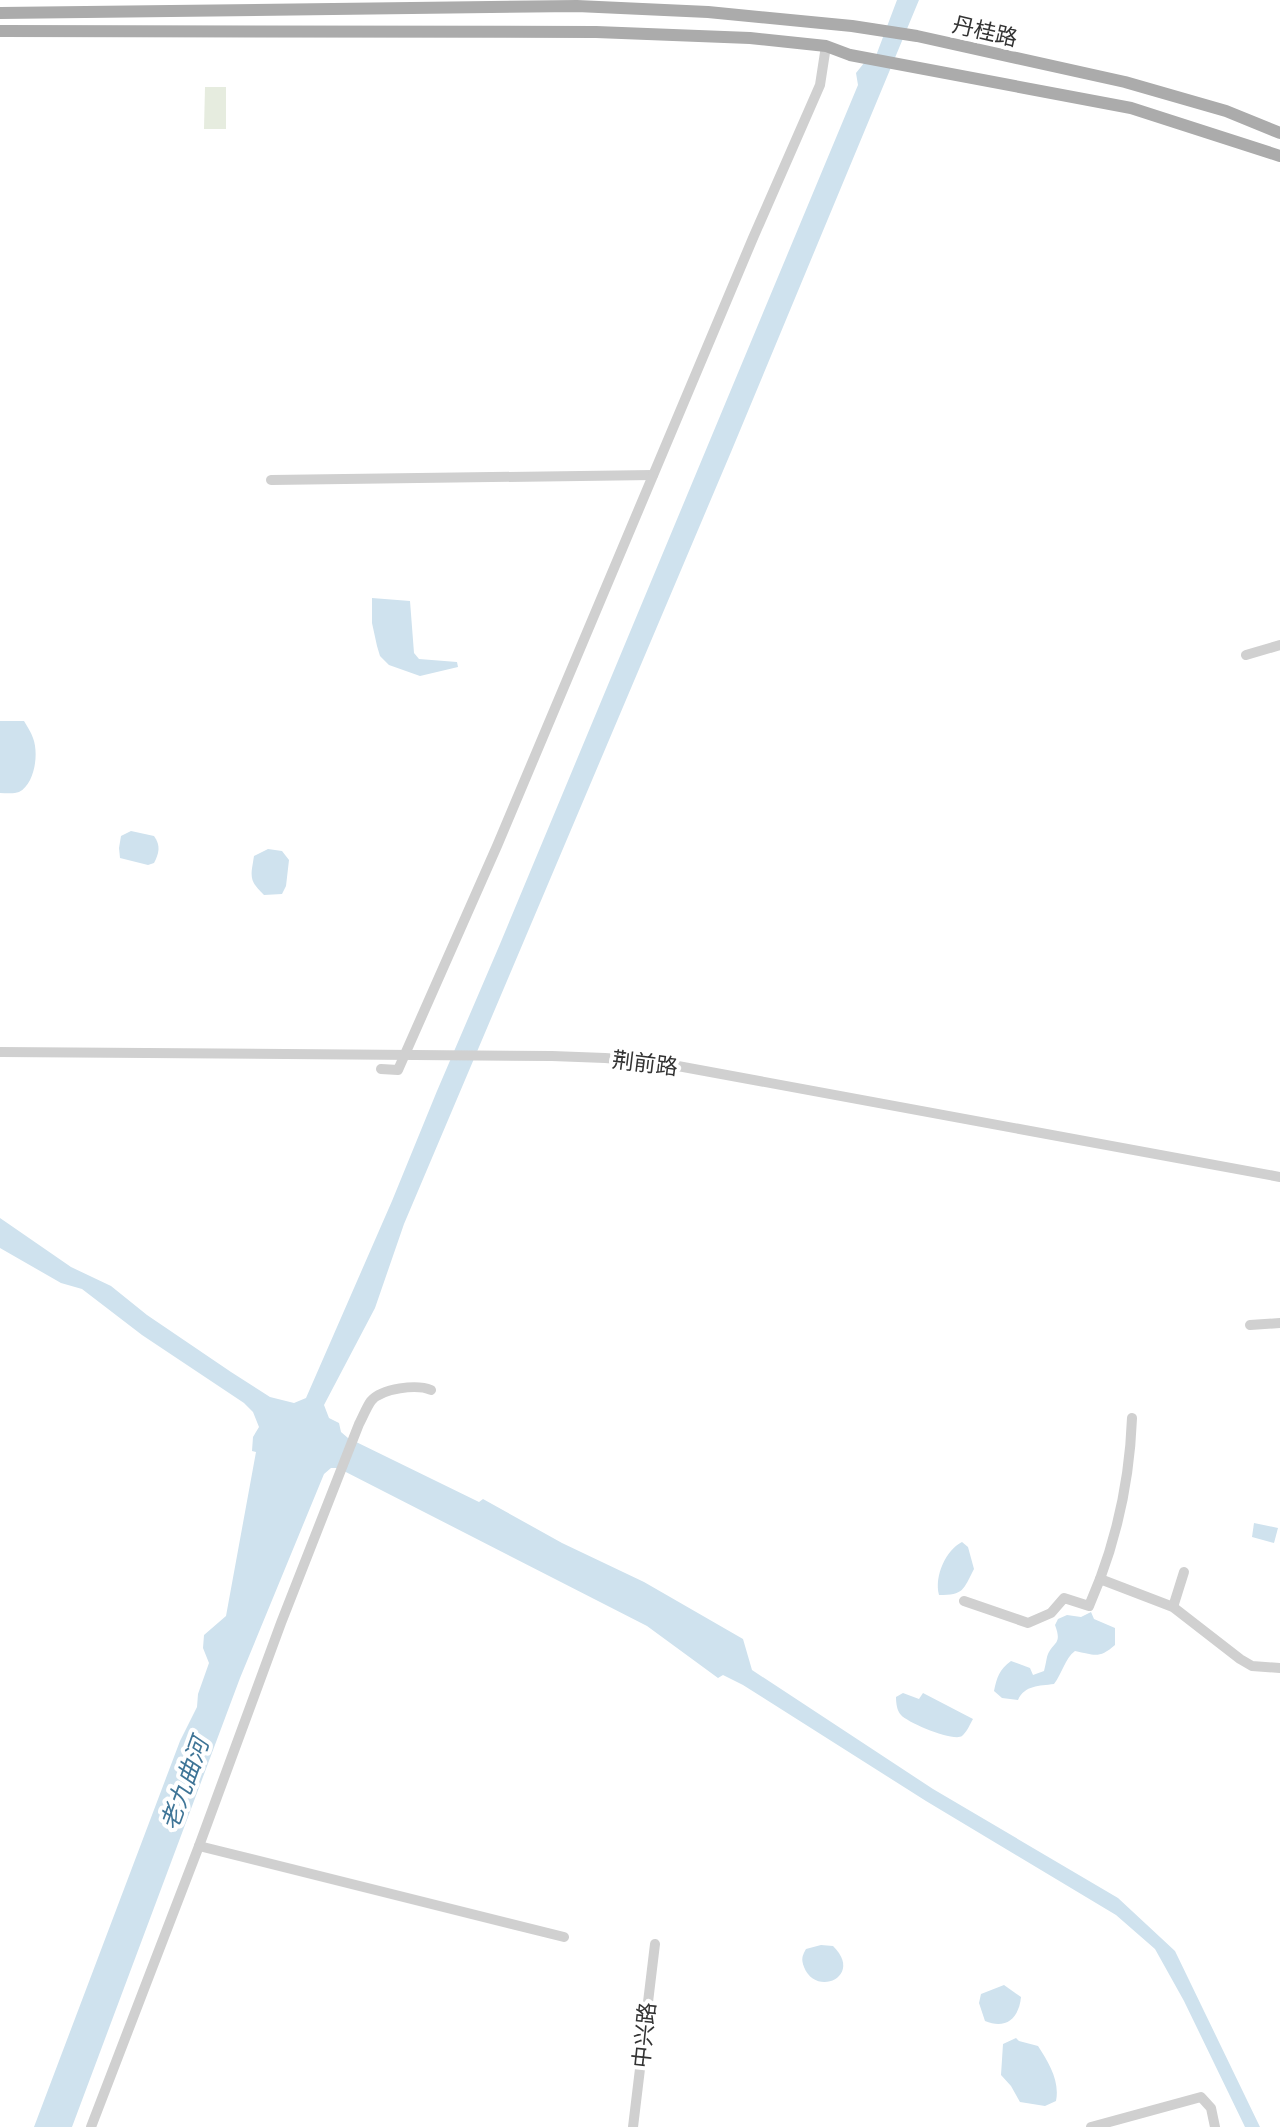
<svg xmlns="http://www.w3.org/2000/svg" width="1280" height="2127" font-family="Montserrat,'Noto Sans SC',sans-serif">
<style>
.green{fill:#e6ecdf}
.water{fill:#cfe2ee}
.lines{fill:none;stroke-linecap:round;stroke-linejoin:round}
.minor{stroke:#d0d0d0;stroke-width:10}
.major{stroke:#ababab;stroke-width:12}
.labels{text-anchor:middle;stroke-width:8;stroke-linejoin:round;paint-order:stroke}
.street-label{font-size:22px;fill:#333;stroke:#fff}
.water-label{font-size:24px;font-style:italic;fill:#3f7597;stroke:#fff}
</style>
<rect width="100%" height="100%" fill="#fff"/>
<polygon class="green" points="205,87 226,87 226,129 204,129"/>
<g class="water">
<polygon points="897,0 919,0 731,452 404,1224 375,1308 324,1405 329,1418 339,1423 341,1432 348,1438 479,1502 483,1499 562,1543 644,1582 743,1639 752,1670 933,1789 1118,1898 1175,1951 1260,2127 1245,2127 1184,2001 1155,1949 1116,1915 926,1801 743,1685 723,1675 718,1678 647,1626 338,1468 331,1468 324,1474 240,1678 72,2127 34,2127 180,1741 197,1707 198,1694 209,1663 203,1648 204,1635 226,1616 256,1452 252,1451 253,1437 259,1427 253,1412 244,1403 142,1335 82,1289 61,1283 0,1248 0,1218 71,1267 111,1286 147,1315 231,1372 270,1397 294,1403 306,1398 392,1201 437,1091 500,944 858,85 856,73 864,63 874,61"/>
<polygon points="372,598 410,601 414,653 419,659 457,662 458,667 420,676 389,665 380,656 377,646 372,623"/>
<path d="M0,721H24C27,726 31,732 33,738C39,753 35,784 19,792C14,794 6,793 0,793Z"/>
<path d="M131,831L154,836C161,846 159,853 154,863L148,865L120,858L119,848L121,836Z"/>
<path d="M268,849L282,851L289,860L286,886L282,894L264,895C248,880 251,876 254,856Z"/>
<polygon points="1254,1523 1278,1528 1274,1543 1252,1537"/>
<path d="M962,1542L968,1547L974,1569C963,1590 964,1595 939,1595C934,1576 946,1550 962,1542Z"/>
<path d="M1091,1612L1094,1619L1115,1628V1645C1099,1659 1095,1655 1075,1651C1065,1658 1062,1674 1054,1684C1039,1686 1025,1685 1018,1700L1002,1698L994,1691C997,1677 999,1670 1011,1661L1030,1668L1033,1675L1044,1671C1045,1667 1046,1662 1047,1657C1052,1641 1063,1646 1055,1625L1058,1619L1067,1615L1081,1617Z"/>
<path d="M903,1693L919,1699L923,1693L973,1719C970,1724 967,1732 962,1736C954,1742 908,1723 901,1715C897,1711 896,1703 896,1697Z"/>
<path d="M821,1945L833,1946C864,1976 816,1998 804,1967C801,1959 802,1956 806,1949Z"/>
<path d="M1004,1985L1021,1997C1019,2018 1006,2030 985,2021L979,2003L981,1994Z"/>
<path d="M1016,2038L1019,2041L1038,2046C1049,2063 1060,2081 1056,2101L1045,2106L1020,2102L1011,2086L1001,2075L1003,2044Z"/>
</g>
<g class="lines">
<g class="minor">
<polyline points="271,480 653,475"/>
<polyline points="1246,655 1280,645"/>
<polyline points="0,1052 552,1056 605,1058 656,1062 1280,1177"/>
<polyline points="381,1069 398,1070 497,846 753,238 820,85 826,46"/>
<polyline points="1250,1325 1280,1323"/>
<path d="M1100,1579C1119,1528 1130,1473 1132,1418"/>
<polyline points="964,1601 1028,1623 1051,1613 1064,1598 1089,1606 1100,1579 1173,1607 1240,1659 1252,1666 1280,1668"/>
<polyline points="1173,1607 1184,1572"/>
<polyline points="199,1846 564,1937"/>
<path d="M91,2127L199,1846L281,1623L359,1424C363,1417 366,1408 371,1401C382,1388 417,1384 431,1390"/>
<polyline points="633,2127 655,1944"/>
<polyline points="1091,2127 1201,2097 1211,2108 1215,2127"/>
</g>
<g class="major">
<polyline points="0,13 577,6 708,12 852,26 917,36 1125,82 1226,111 1280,133"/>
<polyline points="0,31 596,32 750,38 826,46 850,55 1131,108 1280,156"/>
</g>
</g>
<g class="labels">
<g class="street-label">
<text transform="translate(985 31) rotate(13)" y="8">丹桂路</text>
<text transform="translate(645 1063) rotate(7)" y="8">荆前路</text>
<text transform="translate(644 2035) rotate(-84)" y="8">中兴路</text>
</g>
<g class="water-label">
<text transform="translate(185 1784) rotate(-70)" y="8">老九曲河</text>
</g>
</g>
</svg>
